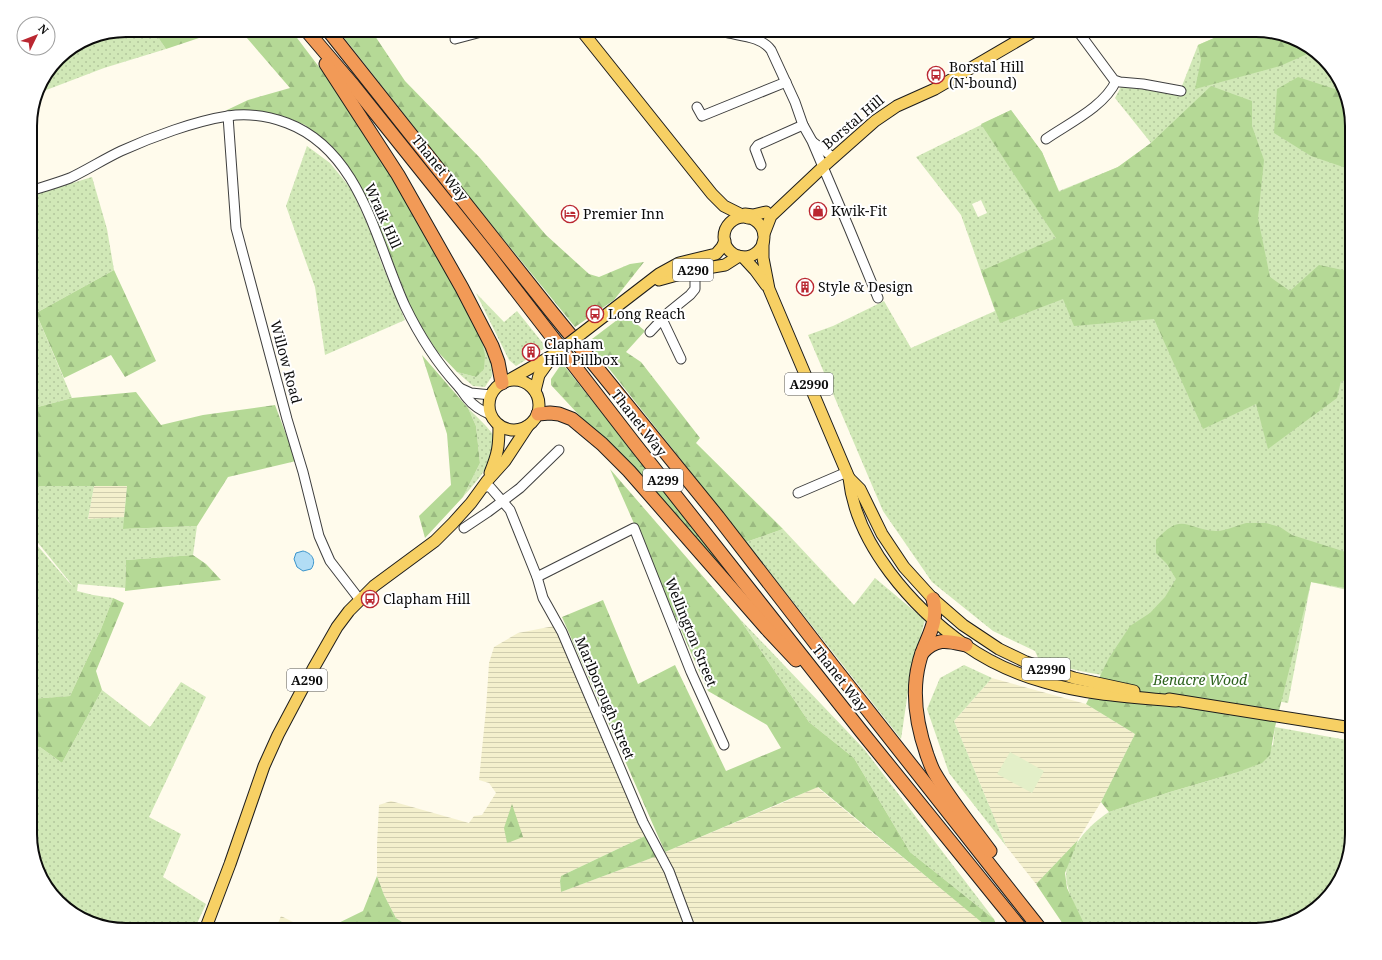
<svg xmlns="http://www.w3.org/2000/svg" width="1382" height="960" font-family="'Noto Serif',serif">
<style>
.farmland{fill:url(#farmland-rules)}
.grass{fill:url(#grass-dots);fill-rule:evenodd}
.forest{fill:url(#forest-firs)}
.pitch{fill:#e3efc8}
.water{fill:#b2ddf5;stroke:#3a94cb}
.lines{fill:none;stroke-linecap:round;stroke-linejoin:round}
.minor-casing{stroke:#3f3f3f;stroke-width:11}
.major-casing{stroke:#1d1d1d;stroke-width:13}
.highway-casing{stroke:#1d1d1d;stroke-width:15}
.minor{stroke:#fff;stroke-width:9}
.major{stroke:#f7d064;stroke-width:11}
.highway{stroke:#f29a57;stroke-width:13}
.major-bridge-casing{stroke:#1d1d1d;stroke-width:13;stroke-linecap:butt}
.major-bridge{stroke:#f7d064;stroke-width:11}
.labels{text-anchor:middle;stroke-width:4;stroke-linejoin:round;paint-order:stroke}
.shield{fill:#fff;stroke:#555;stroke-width:1}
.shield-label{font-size:13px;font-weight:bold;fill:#0c0c0c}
.poi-label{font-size:14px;fill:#0c0c0c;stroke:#fff;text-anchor:start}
.street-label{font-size:14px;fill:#0c0c0c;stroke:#fff}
.park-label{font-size:14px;font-style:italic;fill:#2e631e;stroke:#fff}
.rim{fill:none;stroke:#0c0c0c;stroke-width:2}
</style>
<defs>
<pattern id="farmland-rules" width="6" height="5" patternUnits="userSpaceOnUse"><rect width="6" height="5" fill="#f4f0cd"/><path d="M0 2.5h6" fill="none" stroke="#d0cdaf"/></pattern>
<pattern id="grass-dots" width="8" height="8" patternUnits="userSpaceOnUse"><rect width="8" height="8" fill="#d1e8b7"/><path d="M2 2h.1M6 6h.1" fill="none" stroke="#b2c69c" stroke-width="1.8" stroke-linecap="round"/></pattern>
<pattern id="forest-firs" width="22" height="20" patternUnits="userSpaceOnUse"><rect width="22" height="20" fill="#b5d996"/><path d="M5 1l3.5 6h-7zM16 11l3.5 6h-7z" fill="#9ab980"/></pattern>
</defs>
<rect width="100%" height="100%" fill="#fffbec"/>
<g class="farmland">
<polygon points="94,485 127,486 124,517 88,520"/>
<polygon points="554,626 609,749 645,836 561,876 560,881 561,892 657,856 674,895 686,930 414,930 396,918 384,895 377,876 377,844 379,805 391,801 469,823 474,816 482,815 496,793 489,783 479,780 486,709 489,663 494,647 518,633"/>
<polygon points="992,678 1086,704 1135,734 1101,802 1078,840 1036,884 1006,846 954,721"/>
<polygon points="817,787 864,826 992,930 747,930 746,928 737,930 693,930 684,896 665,852 782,803"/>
<polygon points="281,916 305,928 312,930 275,930"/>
</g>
<g class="grass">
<polygon points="126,30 153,30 166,49 104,68 41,92 37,91 58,58 89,37"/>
<path d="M1220,30H1235L1239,31L1256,30L1310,46L1342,83L1352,125V591L1311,582L1288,703C1250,697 1212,690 1173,685C1128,678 1083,675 1039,660L1035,651L993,631L932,582L883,511L808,335L833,326L884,301L911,348L995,311L961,215L916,157L1011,110L1042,152L1059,191L1118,167L1151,143L1115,98L1122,85L1180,91L1198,45L1221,35ZM981,200L987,213L978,217L972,204Z"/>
<polygon points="307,146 330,163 352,190 373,237 381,262 405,320 325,355 315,287 286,206"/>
<polygon points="92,177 107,229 114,270 36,313 72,398 30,409 30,196"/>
<polygon points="476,293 504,322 517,311 546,347 516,366 509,360"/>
<polygon points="480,333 491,360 492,376 485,387 473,386 457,372 476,377"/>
<path d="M468,408C473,413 491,430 493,435C500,457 476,482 463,497L480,463L476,426Z"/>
<polygon points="30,486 94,486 88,519 124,517 124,529 197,526 193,555 126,560 125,588 78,584 77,591 93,595 113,598 101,629 70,696 30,699 30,537 67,580 73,586 30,533"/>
<polygon points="783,529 854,605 875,578 925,620 911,671 901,739 746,542"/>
<polygon points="739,618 864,749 994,919 910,852 854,758 809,722"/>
<polygon points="964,665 992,678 954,721 1006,846 949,773 927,709 940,678"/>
<polygon points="181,682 206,697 149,817 181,834 163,877 206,904 194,930 126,930 72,914 43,882 30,840 30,748 40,747 62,763 102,690 150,727"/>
<path d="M1275,727L1352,741V835L1336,888L1304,917L1257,930H1095L1085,928C1080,915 1072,902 1068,888C1059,858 1085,827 1109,812L1170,792L1235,773L1273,745Z"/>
</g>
<g class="forest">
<polygon points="153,30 223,30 166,49"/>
<polygon points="240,30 291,30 335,88 390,167 480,333 485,355 484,369 476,377 457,372 437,351 414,316 376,219 362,189 344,162 320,137 305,125 283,116 255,112 229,113 227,110 248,100 290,88"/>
<polygon points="338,30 371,30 405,81 480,158 546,235 589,274 599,277 630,264 644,262 614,300 575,327 470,198"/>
<polygon points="1243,30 1256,30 1310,46 1314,51 1280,66 1195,89 1201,60 1198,45 1221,35"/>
<polygon points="1298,77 1344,92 1352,125 1352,170 1311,156 1274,133 1277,89"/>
<polygon points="1211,86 1252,101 1252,126 1264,160 1258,218 1270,277 1290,291 1319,265 1352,272 1352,380 1341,381 1337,398 1268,449 1256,404 1203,429 1154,319 1074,326 1063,299 1000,323 981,271 1056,238 981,124 1011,110 1042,152 1059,192 1118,167 1151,143"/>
<polygon points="114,270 156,361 125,377 111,355 64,378 36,313"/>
<polygon points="625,314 645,331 626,352 641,362 700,438 696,443 783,529 746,542 588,342"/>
<polygon points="422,355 468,408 476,426 480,463 463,497 425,538 419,516 451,485 447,434"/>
<polygon points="562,363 732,576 781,632 551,385 551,379"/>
<polygon points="136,392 161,425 203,415 275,405 296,461 228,477 197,526 123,529 127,486 30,486 30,409 72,398"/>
<polygon points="610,469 739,618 809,722 854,758 910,852 994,919 998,930 991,930 818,787 665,852 562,617 603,600 638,684 675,665 726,771 781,748 767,725 708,691"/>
<path d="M1246,523H1266L1280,527L1292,535L1352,554V589L1311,582L1275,727L1270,755L1262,763L1235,773L1170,792L1109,812L1101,802L1135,734L1086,704L1109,658L1130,626L1150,613L1165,597L1176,579L1167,564L1156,553V540C1183,511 1185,529 1216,531C1223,532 1238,525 1246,523Z"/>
<polygon points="193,555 206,564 221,580 125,591 126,560"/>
<polygon points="113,598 124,603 96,671 102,690 62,763 40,747 30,748 30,699 70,696 101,629"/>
<polygon points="512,804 523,837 507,843 504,828"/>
<polygon points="645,836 657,856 561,892 560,881 561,876"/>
<polygon points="1078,840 1065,873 1067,888 1087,930 1067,930 1036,884"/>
<polygon points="377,876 384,895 396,918 414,930 324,930 363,911"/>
</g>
<polygon class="pitch" points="1010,752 1044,771 1032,793 997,774"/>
<path class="water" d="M303,551C312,553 317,561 311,569L303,571L297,567L294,559L296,553Z"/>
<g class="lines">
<defs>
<g id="minor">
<path d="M721,30L724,32C739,36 761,36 771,50L795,102L803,125L812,141L849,228L878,298"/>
<polyline points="1077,30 1114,80 1120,82 1143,84 1181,91"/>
<polyline points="455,39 489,30"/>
<polyline points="697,107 702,116 786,82"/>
<polyline points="228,116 236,228 287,419 303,472 319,536 330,561 360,600"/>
<path d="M1046,139C1069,123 1104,107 1116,81"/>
<polyline points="813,142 834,158"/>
<polyline points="761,165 755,149 758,145 803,125"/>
<path d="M30,191C43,187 57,183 70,178C87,170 104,159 121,151C152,137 195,121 228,116C248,113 268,116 287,123C361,151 376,243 405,306C419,335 437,363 458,386C462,390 464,395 468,399C474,407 482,411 491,415"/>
<polyline points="662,319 681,359"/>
<polyline points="650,332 669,312 690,295 695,289 695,270"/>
<polyline points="460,388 471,393 491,395"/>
<polyline points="483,487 490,487 510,510 537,577 543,598 562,632 643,822 669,871 691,930"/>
<polyline points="798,493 847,472"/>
<polyline points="464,528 488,512 520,488 559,450"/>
<polyline points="537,577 634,528 691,672 724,745"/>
</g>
<g id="major">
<polyline points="581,30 712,194 724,206 748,218"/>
<polyline points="745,214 753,215 766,212"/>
<circle cx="744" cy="237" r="20"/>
<polyline points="764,234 771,216 823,167 875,121 897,106 935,89 1036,30"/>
<path d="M763,242V258L769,289L849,478C856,545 913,608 965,645C989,662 1016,674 1044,682C1087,695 1132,697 1176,701"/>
<polyline points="743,257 755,270 766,285"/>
<polyline points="659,280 695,270 725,265 739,256"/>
<polyline points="581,334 659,274 679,263 716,254 722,247 725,241"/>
<circle cx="514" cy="405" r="25"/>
<polyline points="509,380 555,354"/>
<polyline points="535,391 539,375 549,361"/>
<path d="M490,473C498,453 499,447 499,425"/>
<polyline points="849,478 860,489 882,534 904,567 933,599 963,625 999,649 1026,662 1074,678 1134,691"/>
<polyline points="1169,699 1352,728"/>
<polyline points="205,930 230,864 264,766 278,735 313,669 337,627 349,611 374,586 435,541 453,523 471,503 487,481 505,461 528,426"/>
</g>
<g id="highway">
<polyline points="306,30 353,85 485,250 634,443 861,731 1022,930"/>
<polyline points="328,30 550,310 718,517 833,666 1041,930"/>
<polyline points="326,64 398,175 462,288 492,346 498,362 502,383"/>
<polyline points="538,414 550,413 559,414 572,419 602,444 629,471 767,629 796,660"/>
<path d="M933,599C940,624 924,640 919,663C911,694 917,726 927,755C929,760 931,767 934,772C950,800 971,825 990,851"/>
<path d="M922,653C937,637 948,641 966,645"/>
</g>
</defs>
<use href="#minor" class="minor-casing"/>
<use href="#major" class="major-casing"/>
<use href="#highway" class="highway-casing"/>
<use href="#minor" class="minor"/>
<use href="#major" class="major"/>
<use href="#highway" class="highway"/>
<defs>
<polyline id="major-bridge" points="555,354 581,334"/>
</defs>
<use href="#major-bridge" class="major-bridge-casing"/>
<use href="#major-bridge" class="major-bridge"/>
</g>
<defs>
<symbol id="bus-ring" viewBox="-11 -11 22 22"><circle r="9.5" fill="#fff" stroke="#ba2731" stroke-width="1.5"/><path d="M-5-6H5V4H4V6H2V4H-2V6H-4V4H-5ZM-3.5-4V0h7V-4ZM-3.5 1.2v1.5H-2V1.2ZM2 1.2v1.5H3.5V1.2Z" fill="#ba2731"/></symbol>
<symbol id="shop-ring" viewBox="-11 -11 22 22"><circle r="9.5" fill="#fff" stroke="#ba2731" stroke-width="1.5"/><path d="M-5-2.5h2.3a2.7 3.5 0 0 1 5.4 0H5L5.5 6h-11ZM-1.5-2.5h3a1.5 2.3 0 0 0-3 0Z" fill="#ba2731"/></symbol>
<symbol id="hotel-ring" viewBox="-11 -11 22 22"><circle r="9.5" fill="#fff" stroke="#ba2731" stroke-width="1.5"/><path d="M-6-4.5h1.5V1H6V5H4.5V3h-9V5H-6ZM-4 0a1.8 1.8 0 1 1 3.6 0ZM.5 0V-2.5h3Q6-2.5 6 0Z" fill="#ba2731"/></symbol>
<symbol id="building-ring" viewBox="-11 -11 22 22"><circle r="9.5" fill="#fff" stroke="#ba2731" stroke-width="1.5"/><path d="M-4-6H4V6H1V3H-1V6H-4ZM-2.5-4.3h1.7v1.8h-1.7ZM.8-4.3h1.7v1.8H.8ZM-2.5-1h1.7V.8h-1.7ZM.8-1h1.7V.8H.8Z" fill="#ba2731"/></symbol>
</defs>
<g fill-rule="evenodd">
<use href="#bus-ring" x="926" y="65" width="20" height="20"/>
<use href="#shop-ring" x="808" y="201" width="20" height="20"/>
<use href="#hotel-ring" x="560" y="204" width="20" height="20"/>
<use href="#building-ring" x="795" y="277" width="20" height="20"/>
<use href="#bus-ring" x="585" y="304" width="20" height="20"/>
<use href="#building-ring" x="521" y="342" width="20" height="20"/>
<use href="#bus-ring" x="360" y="589" width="20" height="20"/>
</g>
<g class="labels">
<g class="shield">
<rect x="673" y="259" width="40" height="22" rx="3"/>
<rect x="785" y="373" width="48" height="22" rx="3"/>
<rect x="643" y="469" width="40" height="22" rx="3"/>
<rect x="1022" y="658" width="48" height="22" rx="3"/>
<rect x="287" y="669" width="40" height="22" rx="3"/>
</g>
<g class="shield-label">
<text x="693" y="275">A290</text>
<text x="809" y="389">A2990</text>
<text x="663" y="485">A299</text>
<text x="1046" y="674">A2990</text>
<text x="307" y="685">A290</text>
</g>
<g class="poi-label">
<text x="949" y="72">Borstal Hill<tspan x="949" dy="16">(N-bound)</tspan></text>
<text x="831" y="216">Kwik-Fit</text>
<text x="583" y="219">Premier Inn</text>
<text x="818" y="292">Style &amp; Design</text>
<text x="608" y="319">Long Reach</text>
<text x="544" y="349">Clapham<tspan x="544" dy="16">Hill Pillbox</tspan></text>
<text x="383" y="604">Clapham Hill</text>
</g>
<g class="street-label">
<text transform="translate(853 122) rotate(-40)" y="5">Borstal Hill</text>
<text transform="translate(440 168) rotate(51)" y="5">Thanet Way</text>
<text transform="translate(383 216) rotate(66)" y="5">Wraik Hill</text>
<text transform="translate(286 362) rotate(75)" y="5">Willow Road</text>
<text transform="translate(639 423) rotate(52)" y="5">Thanet Way</text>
<text transform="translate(691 632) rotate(68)" y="5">Wellington Street</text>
<text transform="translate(840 678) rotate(52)" y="5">Thanet Way</text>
<text transform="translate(605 698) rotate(67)" y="5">Marlborough Street</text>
</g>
<g class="park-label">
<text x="1200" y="685">Benacre Wood</text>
</g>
</g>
<path d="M0 0H1382V960H0ZM126 37H1256A89 89 0 0 1 1345 126V834A89 89 0 0 1 1256 923H126A89 89 0 0 1 37 834V126A89 89 0 0 1 126 37Z" fill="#fff" fill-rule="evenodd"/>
<path class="rim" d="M126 37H1256A89 89 0 0 1 1345 126V834A89 89 0 0 1 1256 923H126A89 89 0 0 1 37 834V126A89 89 0 0 1 126 37Z"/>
<g transform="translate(36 36) rotate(47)"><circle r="19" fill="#ffffff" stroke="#9e9e9e"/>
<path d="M0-3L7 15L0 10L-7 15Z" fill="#ba2731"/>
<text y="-6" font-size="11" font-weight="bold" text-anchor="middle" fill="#0c0c0c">N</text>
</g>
</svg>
